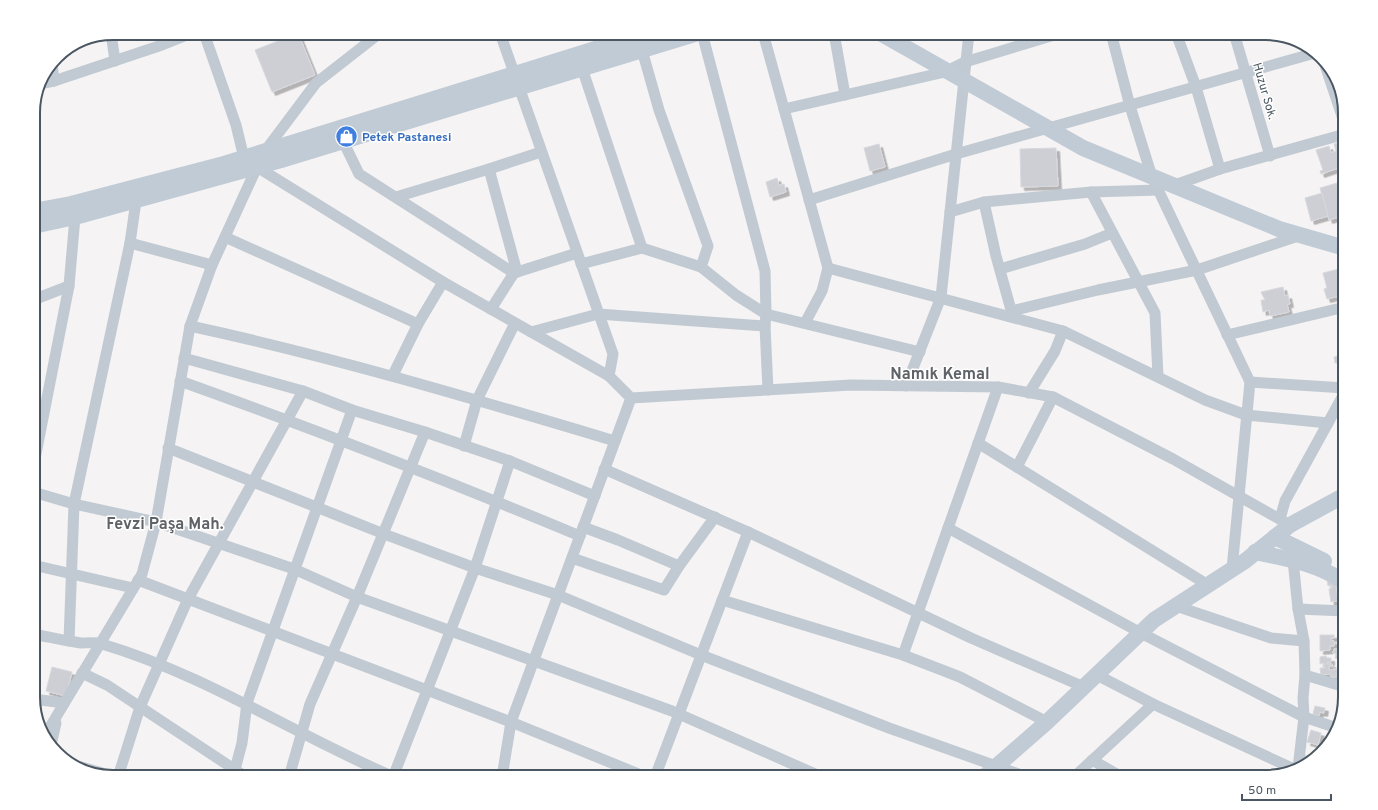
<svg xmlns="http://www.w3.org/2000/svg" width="1378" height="810" font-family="Overpass,sans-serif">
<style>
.building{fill:#cdcfd5;stroke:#d7d9de;filter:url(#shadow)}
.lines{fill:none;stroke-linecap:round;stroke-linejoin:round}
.street{stroke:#c1cad2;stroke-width:11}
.secondary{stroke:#c1cbd6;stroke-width:16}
.labels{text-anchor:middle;stroke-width:3;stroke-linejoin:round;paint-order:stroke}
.street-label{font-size:12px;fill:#4a5661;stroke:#fff}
.shop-label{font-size:12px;font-weight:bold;fill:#366cbe;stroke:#fff;text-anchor:start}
.district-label{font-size:16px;font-weight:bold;fill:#5f6368;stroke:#fff}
.rim{fill:none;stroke:#4a5661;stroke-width:2}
</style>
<defs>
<filter id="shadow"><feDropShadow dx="3.5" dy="3.5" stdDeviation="0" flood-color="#0004"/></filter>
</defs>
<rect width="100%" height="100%" fill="#f5f3f3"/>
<g class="building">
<polygon points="298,33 315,75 272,92 255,50"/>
<polygon points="1345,140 1345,161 1340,162 1342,167 1321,174 1320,171 1323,170 1316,150 1329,146 1331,153 1336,151 1334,144"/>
<polygon points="879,144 885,167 870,171 864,148"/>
<polygon points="1056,148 1058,186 1021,187 1020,149"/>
<polygon points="777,178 779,186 784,184 786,192 770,197 766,182"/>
<polygon points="1337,183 1345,215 1329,220 1320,188"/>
<polygon points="1322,193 1328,216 1311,221 1305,198"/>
<polygon points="1339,269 1342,281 1345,280 1345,290 1343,290 1344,295 1327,299 1324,289 1327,288 1323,273"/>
<polygon points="1283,287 1285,296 1288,295 1290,304 1287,304 1289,312 1270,316 1269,310 1263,312 1261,300 1265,300 1261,292"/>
<polygon points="1345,354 1345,378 1339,379 1338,363 1335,363 1334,357"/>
<polygon points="1335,579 1338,601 1331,602 1329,589 1332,588 1332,585 1328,586 1327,580"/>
<polygon points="1338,584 1342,589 1343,594 1345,594 1345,603 1345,600 1340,600"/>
<polygon points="1320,635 1334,635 1334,638 1331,638 1331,641 1334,641 1334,646 1330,646 1330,650 1320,651"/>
<polygon points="1343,641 1345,641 1345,678 1342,679 1343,666 1339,669 1339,659 1335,658 1336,654 1333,653 1334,649 1338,649 1338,647 1343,648"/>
<polygon points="1326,656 1327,658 1331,658 1331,662 1327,662 1327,664 1332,664 1333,665 1329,666 1329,670 1337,669 1337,677 1331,677 1330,674 1321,675 1320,668 1324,668 1324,663 1320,664 1320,657"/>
<polygon points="52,667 72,672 66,696 46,691"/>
<polygon points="1315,706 1325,708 1324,713 1320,712 1319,716 1313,714"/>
<polygon points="1311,730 1321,733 1318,745 1307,742"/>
<polygon points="1305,755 1312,760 1305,766 1307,759 1304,759"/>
</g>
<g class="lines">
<g class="street">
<polyline points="111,33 115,61"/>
<polyline points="204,33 236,125 244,158"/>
<polyline points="500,33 613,354 609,376"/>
<polyline points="702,33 765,271 766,314 765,326 768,390"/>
<polyline points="763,33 828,268 822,291 805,323"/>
<polyline points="834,33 845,95"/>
<polyline points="1111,33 1130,106 1152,177 1250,382 1232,569"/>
<polyline points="1176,33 1196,87 1220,169"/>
<polyline points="1234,33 1270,156"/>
<polyline points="890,39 909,33"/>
<polyline points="642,50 659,110 708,246 701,267"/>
<polyline points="1324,62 1345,125"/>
<polyline points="52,63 54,81"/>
<polyline points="582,68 642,248"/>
<polyline points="39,84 54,81 162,45 192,33"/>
<polyline points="784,109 945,72 965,62 1061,33"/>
<polyline points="343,141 359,174 514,273"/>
<polyline points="257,167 443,282 609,376 631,398 851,385 998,387 1053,397 1173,459 1290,525"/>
<polyline points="489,169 541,152"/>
<polyline points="1172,186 1220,169 1345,134"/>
<polyline points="1091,192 1155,313 1158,377"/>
<polyline points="396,197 489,169 517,272"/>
<polyline points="809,200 956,154 1315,53"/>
<polyline points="984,202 996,256 1013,317"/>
<polyline points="950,212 984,202 1091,192 1159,190"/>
<polyline points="225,237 418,324"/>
<polyline points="130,243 212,265"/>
<polyline points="581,264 642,248 701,267 736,295 766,314 920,352"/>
<polyline points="828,268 1063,331 1205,400 1246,415 1328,423"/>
<polyline points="1000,269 1085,244 1112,233"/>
<polyline points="33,300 69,286"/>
<polyline points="491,309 514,273 577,253"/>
<polyline points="1011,311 1098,290 1197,270 1301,235"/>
<path d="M190,326C334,357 474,399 615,441"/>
<polyline points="531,332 598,314 765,326"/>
<polyline points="1227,335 1345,307"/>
<polyline points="184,358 303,391 352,410 425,432 510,461 595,496"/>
<polyline points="393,375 418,324 443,282"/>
<path d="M180,381C314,429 448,481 580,536"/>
<polyline points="1250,382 1345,388"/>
<polyline points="906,386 941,297 969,33"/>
<polyline points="1029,393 1055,351 1063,331"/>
<polyline points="978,443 1208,585"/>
<polyline points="464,446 477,400 515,323"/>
<polyline points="168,448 384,534 475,568 558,595 701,655 889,728 1027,777"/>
<polyline points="1017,467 1053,397"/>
<polyline points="33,469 69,286 75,217"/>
<polyline points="604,469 748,532 971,638 1084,687"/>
<polyline points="33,492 74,504 156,522 294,569 357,597 672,711 822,777"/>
<polyline points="1280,519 1285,501 1345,392"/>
<polyline points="583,527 618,540 679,566 715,517"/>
<polyline points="948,528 1141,633 1304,717 1337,728"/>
<polyline points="572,558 664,590 679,566"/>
<polyline points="1293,560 1298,609 1304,641 1305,675 1303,698 1304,717 1298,768"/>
<polyline points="33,565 133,588"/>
<polyline points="138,580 511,722 646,777"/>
<polyline points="722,600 903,655 960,677 1047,722"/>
<polyline points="1176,606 1271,638 1304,641"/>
<polyline points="1298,609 1345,611"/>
<path d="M33,634C49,637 65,641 81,643C88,643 95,642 102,644C206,675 295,735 394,777"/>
<polyline points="69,641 74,504 130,243 136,201"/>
<polyline points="903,655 998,387"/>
<polyline points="82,673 107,685 246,777"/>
<polyline points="1097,675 1153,704 1294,769"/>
<polyline points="1305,675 1345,687"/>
<polyline points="33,699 64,703"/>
<polyline points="44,737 142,574 156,522 190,326 212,265 257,167 265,151 316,83 380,33"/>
<polyline points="51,745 56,723"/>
<polyline points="1092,760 1122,777"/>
<polyline points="71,764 116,777"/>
<polyline points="118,777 140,707 188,599 303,391"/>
<polyline points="233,777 242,743 247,703 352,410"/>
<polyline points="289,777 310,704 357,597 425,432"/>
<polyline points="393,777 475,568 510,461"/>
<polyline points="502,777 511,722 631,398"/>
<polyline points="655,777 748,532"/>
<polyline points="1074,777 1153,704"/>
</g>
<g class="secondary">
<polyline points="880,33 1083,148 1279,229 1345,248"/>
<polyline points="33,211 71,204 224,164 647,33"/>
<polyline points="33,226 75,217 281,160 698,33"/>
<polyline points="1275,537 1324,561"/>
<path d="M1255,552C1289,559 1315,563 1345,582"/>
<polyline points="984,777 1047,722 1154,620 1245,561 1290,525 1345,495"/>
</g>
</g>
<defs>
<symbol id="shop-disc" viewBox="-11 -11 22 22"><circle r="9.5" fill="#3f7fe0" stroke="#fff"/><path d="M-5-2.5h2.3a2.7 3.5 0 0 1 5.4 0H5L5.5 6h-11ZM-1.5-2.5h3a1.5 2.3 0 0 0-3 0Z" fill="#fff"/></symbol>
</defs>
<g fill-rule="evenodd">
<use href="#shop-disc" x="334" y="124" width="25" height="25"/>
</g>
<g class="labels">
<g class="street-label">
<text transform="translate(1265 91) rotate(74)" y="4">Huzur Sok.</text>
</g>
<g class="shop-label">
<text x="362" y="141">Petek Pastanesi</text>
</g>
<g class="district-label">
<text x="940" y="379">Namık Kemal</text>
<text x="165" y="529">Fevzi Paşa Mah.</text>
</g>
</g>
<path d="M0 0H1378V810H0ZM113 40H1265A73 73 0 0 1 1338 113V697A73 73 0 0 1 1265 770H113A73 73 0 0 1 40 697V113A73 73 0 0 1 113 40Z" fill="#fff" fill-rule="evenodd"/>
<path class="rim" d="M113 40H1265A73 73 0 0 1 1338 113V697A73 73 0 0 1 1265 770H113A73 73 0 0 1 40 697V113A73 73 0 0 1 113 40Z"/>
<path d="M1242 794v6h89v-6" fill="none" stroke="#4a5661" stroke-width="2"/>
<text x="1248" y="794" font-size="12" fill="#4a5661" stroke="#ffffff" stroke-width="3" paint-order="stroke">50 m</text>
</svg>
